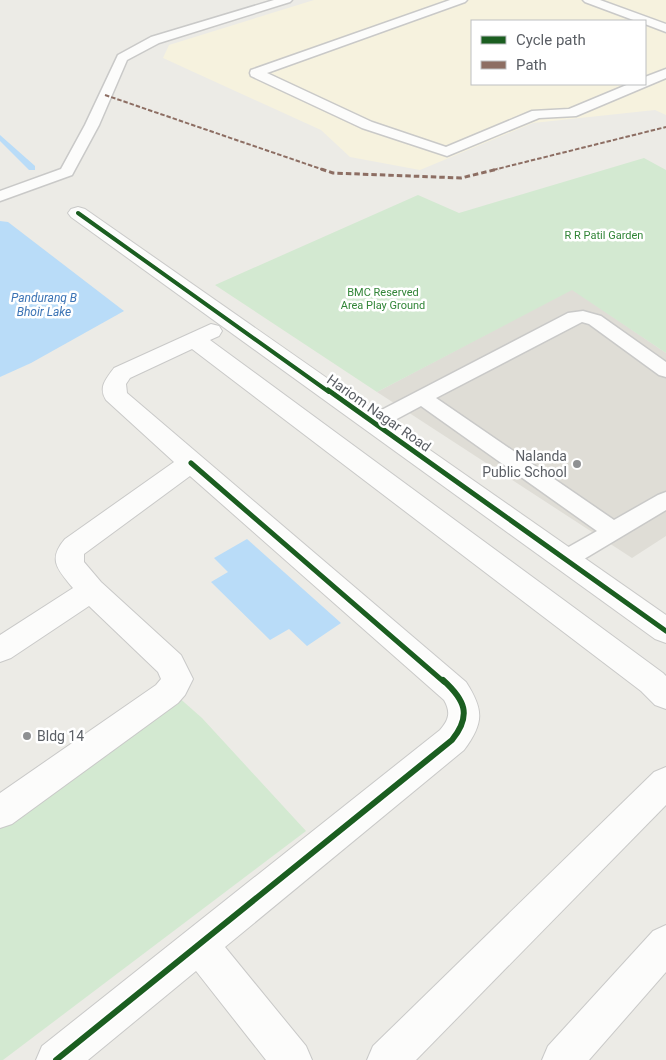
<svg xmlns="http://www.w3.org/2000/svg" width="666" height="1060" font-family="Roboto,sans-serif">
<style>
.commercial{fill:#f6f2de;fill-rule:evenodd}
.education{fill:#dfddd6}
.green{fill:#d3e9d1}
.water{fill:#b9dcf8}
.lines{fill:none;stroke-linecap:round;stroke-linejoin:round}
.stream{fill:#b9dcf8;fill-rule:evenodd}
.service-casing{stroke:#c9c9c8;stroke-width:3}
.minor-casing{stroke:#c9c9c8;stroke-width:2}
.service{fill:#fcfcfb;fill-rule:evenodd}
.minor{fill:#fcfcfb;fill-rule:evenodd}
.quiet-far1{stroke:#8d6e63;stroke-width:2;stroke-dasharray:4.5 2;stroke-linecap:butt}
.quiet{stroke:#8d6e63;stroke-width:3;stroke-dasharray:5.5 3;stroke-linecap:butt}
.cycleway-far2-casing{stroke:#fff;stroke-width:6}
.cycleway-far1-casing{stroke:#fff;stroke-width:8}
.cycleway-casing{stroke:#fff;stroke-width:9}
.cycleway-far2{stroke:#1b5e20;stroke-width:4}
.cycleway-far1{stroke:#1b5e20;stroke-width:5}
.cycleway{stroke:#1b5e20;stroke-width:6}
.poi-dot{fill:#8e9092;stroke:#fff;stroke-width:2}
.labels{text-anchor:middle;stroke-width:5;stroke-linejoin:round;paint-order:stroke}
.far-park-label{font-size:11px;fill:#328538;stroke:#fff}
.far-water-label{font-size:12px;font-style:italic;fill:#3c74b5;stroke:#fff}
.street-label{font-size:14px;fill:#5b5f65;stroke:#fff}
.poi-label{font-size:14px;fill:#5b5f65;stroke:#fff;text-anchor:end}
</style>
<rect width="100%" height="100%" fill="#ecebe6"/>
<path class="commercial" d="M314,0H666V115L655,110L533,123L420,170L350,157L321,130L163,58L169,45ZM472,21H645V84H472Z"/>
<polygon class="education" points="572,289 666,353 666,536 632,558 377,392"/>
<g class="green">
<polygon points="644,158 666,170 666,353 572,290 377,392 215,285 418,195 459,213"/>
<polygon points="168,688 202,718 306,831 3,1060 0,1060 0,815"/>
</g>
<g class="water">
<polygon points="0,221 8,222 124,311 31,363 0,377"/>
<polygon points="247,539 341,623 307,646 289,629 270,640 211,582 228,572 214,558"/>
</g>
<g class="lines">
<polygon class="stream" points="0,135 35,166 35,170 29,170 0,141"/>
<defs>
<g id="service">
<polygon points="274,0 292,0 290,2 159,43 127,60 99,125 72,175 0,201 0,191 61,169 85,125 118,55 151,37"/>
<polygon points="450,0 467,0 465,2 267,73 372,122 446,147 532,111 569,109 629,84 645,84 645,77 666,69 666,78 576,116 539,118 447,156 362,128 251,76 250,73 251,70"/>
<polygon points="583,0 600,0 666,24 666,32 645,24 645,21 636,21 585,2"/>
<polygon points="583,311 601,316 666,362 666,377 659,375 589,324 582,322 436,398 614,520 658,495 666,492 666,510 574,565 566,567 558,565 554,559 558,553 597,531 421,406 380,428 373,429 366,428 363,423 366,418 568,313"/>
</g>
<g id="minor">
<polygon points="78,207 85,209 666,615 666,643 655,639 71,217 68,213 71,209"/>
<path d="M211,324L219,326L222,331L219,336L210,340L663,673L666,676V709L655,705L641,691L192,349L130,378L126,384L127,393L466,682C484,710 484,723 464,750L225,947L306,1046L312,1060H266L196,971L88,1060H36L42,1046L440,730C449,720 451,712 444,700L190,476L84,554V562L101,582L181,655L193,679L185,695L178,703L12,824L0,828V793L156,685L161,679L158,672L89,606L11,658L0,662V635L73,588C58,570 47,560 65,539L174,462L106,400C98,387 106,379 114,368Z"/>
<polygon points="666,767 666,805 416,1060 367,1060 373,1046 654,772"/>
<polygon points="666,925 666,972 589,1060 542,1060 548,1046 653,931"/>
</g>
</defs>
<use href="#service" class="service-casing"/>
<use href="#minor" class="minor-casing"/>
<use href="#service" class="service"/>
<use href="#minor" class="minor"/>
<g class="quiet-far1">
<polyline points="105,95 324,170"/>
<polyline points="493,170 666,127"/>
</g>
<polyline class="quiet" points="321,169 333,173 461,178 498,169"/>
<defs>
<polyline id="cycleway-far2" points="78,213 329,392"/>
<g id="cycleway-far1">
<polyline points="328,390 666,631"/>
<polyline points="191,463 444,682"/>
</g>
<path id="cycleway" d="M56,1060L452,740C472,715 465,700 443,680"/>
</defs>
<use href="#cycleway-far2" class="cycleway-far2-casing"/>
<use href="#cycleway-far1" class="cycleway-far1-casing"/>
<use href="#cycleway" class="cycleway-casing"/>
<use href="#cycleway-far2" class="cycleway-far2"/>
<use href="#cycleway-far1" class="cycleway-far1"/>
<use href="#cycleway" class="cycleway"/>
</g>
<g class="poi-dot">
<circle cx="577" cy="464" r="5"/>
<circle cx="27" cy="736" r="5"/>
</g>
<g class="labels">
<g class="far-park-label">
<text x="604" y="239">R R Patil Garden</text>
<text x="383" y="296">BMC Reserved<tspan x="383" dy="13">Area Play Ground</tspan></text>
</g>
<g class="far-water-label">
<text x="44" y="302">Pandurang B<tspan x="44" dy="14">Bhoir Lake</tspan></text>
</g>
<g class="street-label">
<text transform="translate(379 413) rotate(35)" y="5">Hariom Nagar Road</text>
</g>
<g class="poi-label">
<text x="567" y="461">Nalanda<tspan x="567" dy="16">Public School</tspan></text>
<text x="37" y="741" text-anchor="start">Bldg 14</text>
</g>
</g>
<rect x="471" y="20" width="175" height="65" fill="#ffffff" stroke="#bdbfc1"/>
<rect x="481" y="36" width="25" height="8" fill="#1b5e20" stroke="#bdbfc1"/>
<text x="516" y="45" font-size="15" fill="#5b5f65">Cycle path</text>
<rect x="481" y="61" width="25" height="8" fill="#8d6e63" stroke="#bdbfc1"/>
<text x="516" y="70" font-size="15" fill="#5b5f65">Path</text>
</svg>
